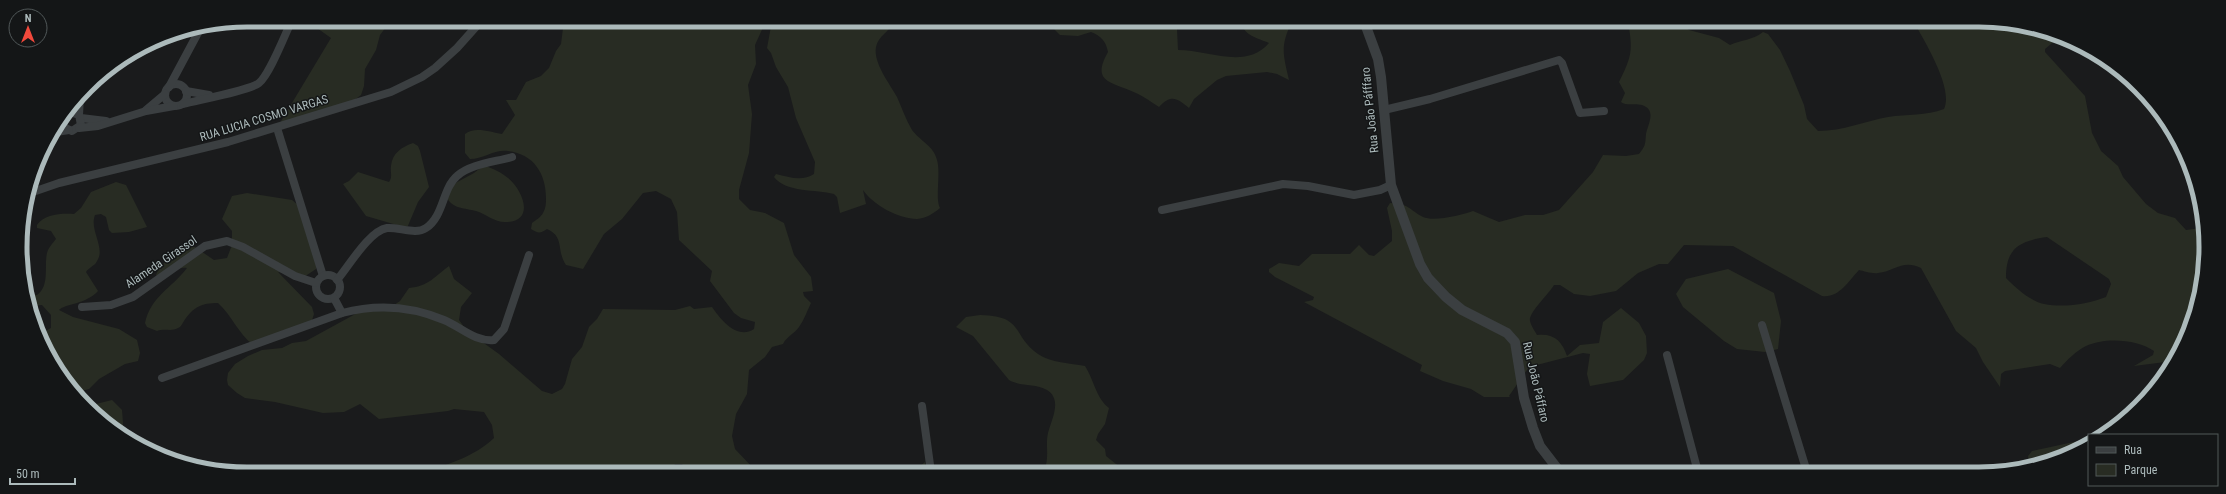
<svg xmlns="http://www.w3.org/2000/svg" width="2226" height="494" font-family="'Roboto Condensed',sans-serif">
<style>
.green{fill:#282c23;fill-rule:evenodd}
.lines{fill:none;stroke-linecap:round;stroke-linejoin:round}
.minor{stroke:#3b3f41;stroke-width:8}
.tertiary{stroke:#3b3f41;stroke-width:10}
.labels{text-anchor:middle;stroke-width:3;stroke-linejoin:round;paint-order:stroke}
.street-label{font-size:12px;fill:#acbabb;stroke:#141617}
.rim{fill:none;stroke:#acbabb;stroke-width:5}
</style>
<rect width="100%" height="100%" fill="#1a1b1c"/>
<g class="green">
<polygon points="318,20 388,20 386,27 380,35 376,50 365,69 364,86 361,95 353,101 277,128 331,38 317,28"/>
<path d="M564,20L766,21L755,45L756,64L748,85L752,114L749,153L739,190V199L750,210L765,213L784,223L794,255L811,277L813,291L803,292L804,296L811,303C807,311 804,320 799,327C794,334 786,337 783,344L772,347L765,357L749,370L747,394L736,414L732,436L735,449L755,470L762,472H786H688L682,464H675L670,472H426C451,463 475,456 494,438L492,425L484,412L454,409L448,411L379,419L360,404L344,412L323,413L275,402L245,398L237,393L228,385L227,380L228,373L235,364L248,356L262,350L282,348L292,343L306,341L359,312L388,309L400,301L409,288C429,286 434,277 449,266L454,279L472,293L461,307L459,320L467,331L499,354L542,391L552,394L562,389L565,384L572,359L582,347L589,327L597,319L603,309L675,310L690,306L694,309L712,307C721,320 737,340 754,329L755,322L741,318L734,313L710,281L712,271L679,240L677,212L671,199L656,191L643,193L622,219L604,234L583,269L566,265C556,250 565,237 547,229C540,234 538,233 531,229L532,223C536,220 541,217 543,213C546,208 546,203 546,198C546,174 534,154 508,151C495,149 483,159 470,159L465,153V134C474,126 491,132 502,134L515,115L506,100H516L526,82L541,76L549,68L556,51L561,44Z"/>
<path d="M772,21H895C890,31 878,36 876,47C873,63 890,84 897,97C902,108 906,120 912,130C920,141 934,146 937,160C941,173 935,198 940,208C933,214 926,218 917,219C899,219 873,205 863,190L866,204L840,213L837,197L834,194C816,189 786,193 774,177L776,174C789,177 802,182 814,174L815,162L796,118L788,87L776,67L771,53L767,48Z"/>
<path d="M1053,21H1165L1177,29L1178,50C1208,50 1246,70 1269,43C1258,38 1243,36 1241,21H1292C1280,47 1283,53 1289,80L1277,74L1267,72L1226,76L1217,80L1194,99L1189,108C1177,98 1171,94 1159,107C1150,101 1140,94 1129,90C1106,81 1093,79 1108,52C1106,41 1101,36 1091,32L1078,36L1060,35L1052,27Z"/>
<path d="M1628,22H1677L1689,30L1719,38L1730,45C1741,40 1753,40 1763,32L1768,34L1780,50L1790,71L1804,105L1807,119L1818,131C1843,131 1865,121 1888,117C1907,114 1926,116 1944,109C1954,88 1924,41 1914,22H2008L2057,39L2045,49V52L2085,96L2092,133L2101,151L2118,166L2123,177L2146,204L2158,213L2175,218L2186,230L2201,228L2204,276L2183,347L2173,361L2134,366L2153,355L2154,351C2138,339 2104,337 2086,346C2076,351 2067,360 2060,368L2050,364L2005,371L2001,374L2000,387L1983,362L1976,348L1956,331L1921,268C1903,259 1895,271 1878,273C1872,274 1864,271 1859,270C1848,282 1839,298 1822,296L1733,246L1684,245L1668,264H1659L1638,273L1616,291L1590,296L1574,294L1560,285H1554C1549,294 1528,313 1530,321C1531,326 1535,331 1537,335C1554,333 1562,341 1567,356L1580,345L1599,343L1603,322L1621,308L1639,323L1646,336L1647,353L1644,360L1623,380L1590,386L1587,374L1590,354L1583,353L1529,367L1509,396L1510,397H1484L1471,389L1443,381L1420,371L1422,365L1304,302L1313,300L1314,297L1275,277L1269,272V269L1279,263L1299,266L1312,254H1350L1359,245L1369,255L1374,256L1392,241V231L1387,208L1390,203C1410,204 1408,209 1423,217C1434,222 1462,215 1473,211L1499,222L1525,215H1543L1559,210L1593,172L1603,155L1626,156L1639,154C1646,145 1645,145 1646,134C1648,124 1657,110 1642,105C1635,103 1626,106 1621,102L1625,93L1619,82C1632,56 1633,50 1628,22ZM2047,237L2109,279L2111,284L2106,297C2088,304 2064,308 2044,304C2030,301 2016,288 2006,278C2006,248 2019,241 2047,237Z"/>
<path d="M413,143L418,146L420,151L429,187L418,202L407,228L366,216L343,184L349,181L358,172L389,182C393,177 390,172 391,166C392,153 402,147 413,143Z"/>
<path d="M484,165C493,169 501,172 508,178C523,190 536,222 505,222C494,222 486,214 476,211C465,208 453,209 447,198L450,186L474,173Z"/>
<path d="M116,182L126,185L147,227L129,232L112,233L109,230L106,217L101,214L95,215C89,230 106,248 97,261C95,266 89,267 86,272L98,291C87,304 64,304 59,310L73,317L119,329L137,340L140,353L138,361L125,364L99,379L89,389L74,393L40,334L51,328V315L42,305L30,306L29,294L37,295C50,286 44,266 47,253C48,248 53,243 56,239L51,231L37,228V225C44,214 62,213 74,214L81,208L91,192Z"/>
<path d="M247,193L292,200L298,205L318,258L316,269L304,277L278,272L312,307L314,314L312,320L253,345C238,333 232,316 218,303C202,303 193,307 184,321C182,324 181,327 178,328C171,332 165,328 157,331L147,327L145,323C151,296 171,289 187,268C178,266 168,276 158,277L156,275C161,260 179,254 189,243L214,260L227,258L232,245V231L222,219L232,196Z"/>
<polygon points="1728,269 1774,293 1781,321 1778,349 1765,352 1737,349 1724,341 1683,307 1676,294 1686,279"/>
<path d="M980,315C1025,316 1011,335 1038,354C1051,363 1070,363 1085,366C1094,380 1096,398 1109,408L1105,424L1098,434L1096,440L1105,449L1106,456L1126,472H1044C1050,455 1045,447 1048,433C1051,420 1063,400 1047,390C1035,383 1021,387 1009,380L973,336L956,327L966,317Z"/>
<polygon points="112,400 122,410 124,436 91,409 96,404"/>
<polygon points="2083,440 2089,440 2089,444 2079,451 2030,466 2028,456 2032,451"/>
<polygon points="925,462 926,467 934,472 913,472 913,469 918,468"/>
</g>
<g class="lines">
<g class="minor">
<circle cx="176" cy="95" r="11"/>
<polyline points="169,87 200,29"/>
<polyline points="186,91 209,95"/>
<path d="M183,104C198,100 251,90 259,83C270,74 285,34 292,20"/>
<polyline points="146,110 165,94"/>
<polyline points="1384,110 1430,99 1559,60 1562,63 1580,113 1604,111"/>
<polyline points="79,115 80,96"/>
<polyline points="81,118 106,121"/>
<polyline points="63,122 65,128 72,131 81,125 79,115 70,112"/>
<polyline points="79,128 98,126 146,111 174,106"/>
<polyline points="277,128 323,276"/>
<polyline points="56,132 69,130"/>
<polyline points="30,193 59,183 228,142 391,92 422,77 435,68 457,48 482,20"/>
<polyline points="1162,210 1283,184 1308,186 1354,195 1380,190 1391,185"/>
<circle cx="328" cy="287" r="12"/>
<path d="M337,280C349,266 369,231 387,228C399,227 416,235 426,228C444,216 442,189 457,176C470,164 495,162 512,157"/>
<polyline points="334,298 342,313"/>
<polyline points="82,307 111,305 133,297 205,246 227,241 243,247 295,276 316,283"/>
<polyline points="1762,325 1807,472"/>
<polyline points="1667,355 1698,472"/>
<path d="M162,378L342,313C376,304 411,306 444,320C461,327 475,342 494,340L504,329L529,255"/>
<polyline points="922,406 931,472"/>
</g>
<polyline class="tertiary" points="1364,21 1378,59 1381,77 1391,185 1420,264 1428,278 1446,297 1462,310 1507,333 1515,342 1524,398 1533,428 1540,446 1560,472"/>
</g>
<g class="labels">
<g class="street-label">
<text transform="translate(1370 110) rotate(-96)" y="4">Rua João Páfffaro</text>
<text transform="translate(264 118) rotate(-17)" y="4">RUA LUCIA COSMO VARGAS</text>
<text transform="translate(161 262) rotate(-34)" y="4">Alameda Girassol</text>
<text transform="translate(1536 382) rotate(77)" y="4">Rua João Páffaro</text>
</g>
</g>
<path d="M0 0H2226V494H0ZM247 27H1979A220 220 0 0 1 2199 247V247A220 220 0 0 1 1979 467H247A220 220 0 0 1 27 247V247A220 220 0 0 1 247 27Z" fill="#141617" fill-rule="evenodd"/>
<path class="rim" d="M247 27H1979A220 220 0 0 1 2199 247V247A220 220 0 0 1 1979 467H247A220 220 0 0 1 27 247V247A220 220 0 0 1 247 27Z"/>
<rect x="2088" y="434" width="130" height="52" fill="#141617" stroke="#515859"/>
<rect x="2096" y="447" width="20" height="6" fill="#3b3f41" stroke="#515859"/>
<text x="2124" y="454" font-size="12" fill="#acbabb">Rua</text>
<rect x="2096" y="464" width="20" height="12" fill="#282c23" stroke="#515859"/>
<text x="2124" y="474" font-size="12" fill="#acbabb">Parque</text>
<g transform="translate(28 28)"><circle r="19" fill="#141617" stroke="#515859"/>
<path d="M0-3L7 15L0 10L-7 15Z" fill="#f1493c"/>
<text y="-6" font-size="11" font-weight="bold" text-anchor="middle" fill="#acbabb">N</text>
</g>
<path d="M10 478v6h65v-6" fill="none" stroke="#acbabb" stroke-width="2"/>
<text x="16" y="478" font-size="12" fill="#acbabb" stroke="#141617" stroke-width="3" paint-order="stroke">50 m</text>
</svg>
